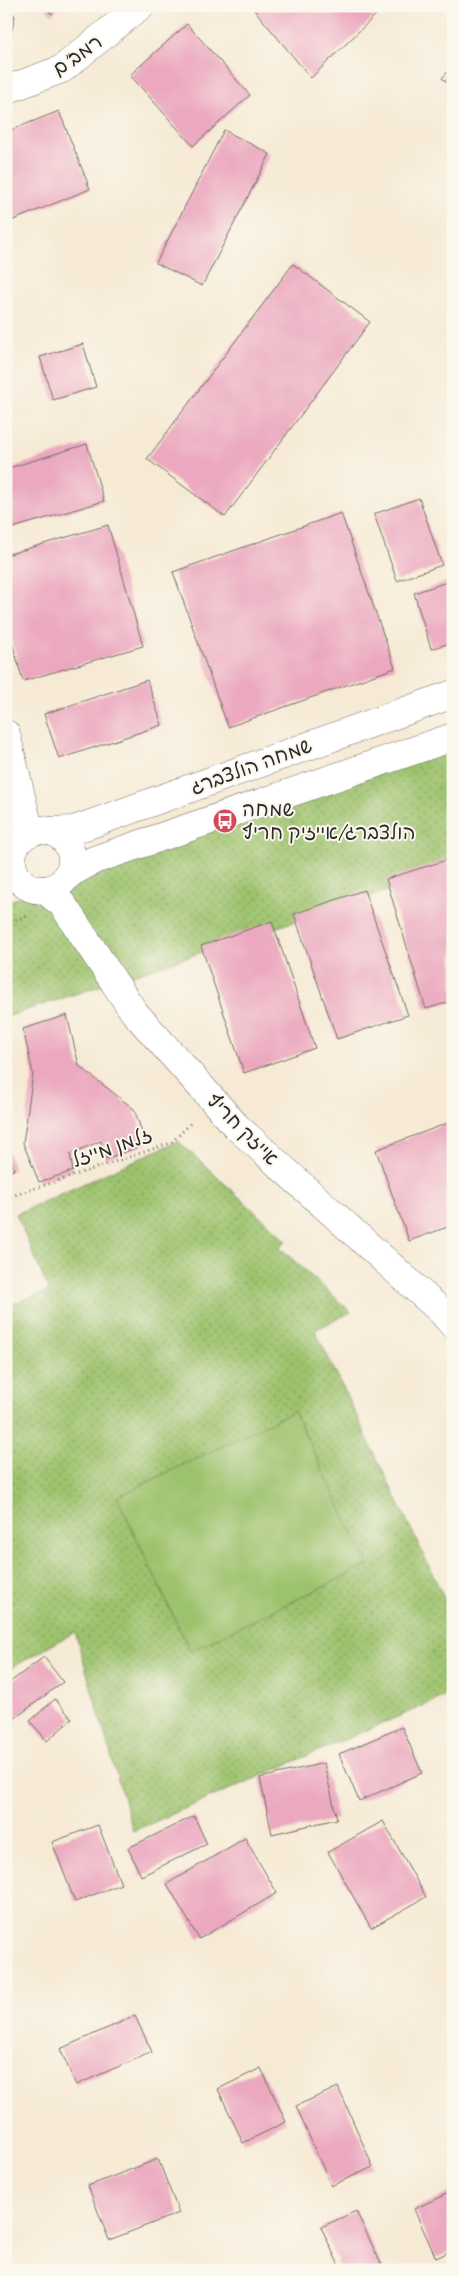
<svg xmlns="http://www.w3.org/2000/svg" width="459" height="2276" font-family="Caveat,'Playpen Sans Hebrew',sans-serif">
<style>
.grass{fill:url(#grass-dots);stroke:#64764c}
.pitch{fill:#9dc26d;stroke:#64764c}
.building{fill:#eba8bf}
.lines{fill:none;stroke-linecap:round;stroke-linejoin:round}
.minor-casing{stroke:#726e66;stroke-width:29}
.tertiary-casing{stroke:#726e66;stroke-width:29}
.path{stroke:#726e66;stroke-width:3;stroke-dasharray:1 4;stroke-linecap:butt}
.minor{stroke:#fff;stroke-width:28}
.tertiary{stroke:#fff;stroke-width:28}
.labels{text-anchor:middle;stroke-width:4;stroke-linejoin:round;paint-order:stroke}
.street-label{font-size:20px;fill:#2b2b2b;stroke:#fbf7ec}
.poi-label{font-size:20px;fill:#2b2b2b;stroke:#fbf7ec;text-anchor:start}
</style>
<defs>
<pattern id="grass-dots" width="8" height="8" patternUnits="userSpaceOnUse" patternTransform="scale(1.25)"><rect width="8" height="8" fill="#9dc26d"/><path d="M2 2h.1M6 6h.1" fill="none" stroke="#809e5a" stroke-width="1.8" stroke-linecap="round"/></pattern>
</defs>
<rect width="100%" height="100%" fill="#fbf7ec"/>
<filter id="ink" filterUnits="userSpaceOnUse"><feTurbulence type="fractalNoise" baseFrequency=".02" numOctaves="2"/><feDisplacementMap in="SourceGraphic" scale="10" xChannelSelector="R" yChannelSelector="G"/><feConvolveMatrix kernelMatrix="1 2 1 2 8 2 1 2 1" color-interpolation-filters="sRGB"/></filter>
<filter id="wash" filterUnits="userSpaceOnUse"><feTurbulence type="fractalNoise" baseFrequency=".0096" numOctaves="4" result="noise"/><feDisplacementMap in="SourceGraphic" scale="20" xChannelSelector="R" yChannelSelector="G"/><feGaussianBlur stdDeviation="1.12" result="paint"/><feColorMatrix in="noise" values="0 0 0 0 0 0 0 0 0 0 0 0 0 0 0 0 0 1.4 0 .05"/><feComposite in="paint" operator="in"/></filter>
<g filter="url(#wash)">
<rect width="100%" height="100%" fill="#f6ead5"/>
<g class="grass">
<polygon points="453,748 453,869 6,1017 6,902"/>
<polygon points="178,1141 286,1240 280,1248 351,1312 315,1330 453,1616 453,1693 133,1831 75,1632 6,1671 6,1306 49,1291 16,1214"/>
</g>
<polygon class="pitch" points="294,1411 368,1565 190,1651 117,1497"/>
<g id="blocks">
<g class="building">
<polygon points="6,6 15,16 10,38 6,39"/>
<polygon points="44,6 60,6 52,14"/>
<polygon points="251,6 385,6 311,78"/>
<polygon points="187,24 250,95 193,146 130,75"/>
<polygon points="453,66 453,88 442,78"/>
<polygon points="59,111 90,189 6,223 6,132"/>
<polygon points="224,130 270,154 202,286 156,263"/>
<polygon points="293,264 370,322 225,517 147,459"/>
<polygon points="83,344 96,387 53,400 40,357"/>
<polygon points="87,444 104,501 6,530 6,469"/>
<polygon points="419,498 442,565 397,581 374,514"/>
<polygon points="341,513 395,668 228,727 173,572"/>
<polygon points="108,525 143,646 23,681 6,621 6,555"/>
<polygon points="453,580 453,642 431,649 414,593"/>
<polygon points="147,680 162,725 59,759 44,714"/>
<polygon points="453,858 453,1001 426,1009 386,879"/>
<polygon points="364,890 408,1015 337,1039 294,914"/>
<polygon points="272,921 315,1048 244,1073 201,946"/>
<polygon points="67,1015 79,1066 134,1109 146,1144 106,1159 101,1141 70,1154 73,1171 39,1182 23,1143 33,1074 23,1029"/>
<polygon points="6,1050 13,1064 7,1097 6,1096"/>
<polygon points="453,1121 453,1225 409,1241 376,1150"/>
<polygon points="6,1146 14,1170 6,1172"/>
<polygon points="44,1657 63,1682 6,1725 6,1685"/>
<polygon points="55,1699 72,1719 47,1741 30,1721"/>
<polygon points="402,1727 422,1773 359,1801 339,1754"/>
<polygon points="324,1763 337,1819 272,1834 260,1778"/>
<polygon points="194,1816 207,1844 141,1876 128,1848"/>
<polygon points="383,1821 426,1897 371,1928 328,1852"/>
<polygon points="98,1825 121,1884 75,1902 52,1842"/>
<polygon points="245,1838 277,1893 199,1939 167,1884"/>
<polygon points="135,2016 152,2052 76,2085 60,2049"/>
<polygon points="261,2068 286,2122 243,2143 218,2089"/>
<polygon points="338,2087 373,2167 331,2186 296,2106"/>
<polygon points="158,2159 179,2213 109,2240 88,2186"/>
<polygon points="453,2191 453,2250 436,2258 414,2209"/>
<polygon points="356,2211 384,2270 341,2270 321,2227"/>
</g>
</g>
</g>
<g filter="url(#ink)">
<use href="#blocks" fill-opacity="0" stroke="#726e66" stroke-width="1"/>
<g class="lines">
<defs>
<g id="minor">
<polyline points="6,90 62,69 140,6"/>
<polyline points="6,734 30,833"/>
<polyline points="45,890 63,905 134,1012 237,1127 442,1312 453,1325"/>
</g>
<g id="tertiary">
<circle cx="42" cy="860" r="30"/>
<polyline points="48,831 74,830 453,694"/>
<polyline points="67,875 94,860 453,737"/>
</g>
</defs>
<use href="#minor" class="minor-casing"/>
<use href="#tertiary" class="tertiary-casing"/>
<g class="path">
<polyline points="6,922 27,916"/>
<polyline points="6,1198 171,1143 192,1122"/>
</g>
<use href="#minor" class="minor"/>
<use href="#tertiary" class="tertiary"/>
</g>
</g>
<defs>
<symbol id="bus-disc" viewBox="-11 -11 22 22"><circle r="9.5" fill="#d1495b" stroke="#fbf7ec"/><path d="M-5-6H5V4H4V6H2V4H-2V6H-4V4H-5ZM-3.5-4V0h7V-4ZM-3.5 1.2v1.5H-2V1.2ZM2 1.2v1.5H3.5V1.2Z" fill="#fff"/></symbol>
</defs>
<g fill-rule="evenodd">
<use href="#bus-disc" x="211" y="807" width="28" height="28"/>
</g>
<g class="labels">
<g class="street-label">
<text transform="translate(77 55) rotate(-35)" y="7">רמב"ם</text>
<text transform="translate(251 766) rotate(-20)" y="7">שמחה הולצברג</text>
<text transform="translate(243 1129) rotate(45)" y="7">אייזק חריף</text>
<text transform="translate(112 1147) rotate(-19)" y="7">זלמן מייזל</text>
</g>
<g class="poi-label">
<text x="242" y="816">שמחה<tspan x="242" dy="23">הולצברג/אייזיק חריף</tspan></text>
</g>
</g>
<rect width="459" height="2276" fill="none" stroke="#fbf7ec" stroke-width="25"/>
</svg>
